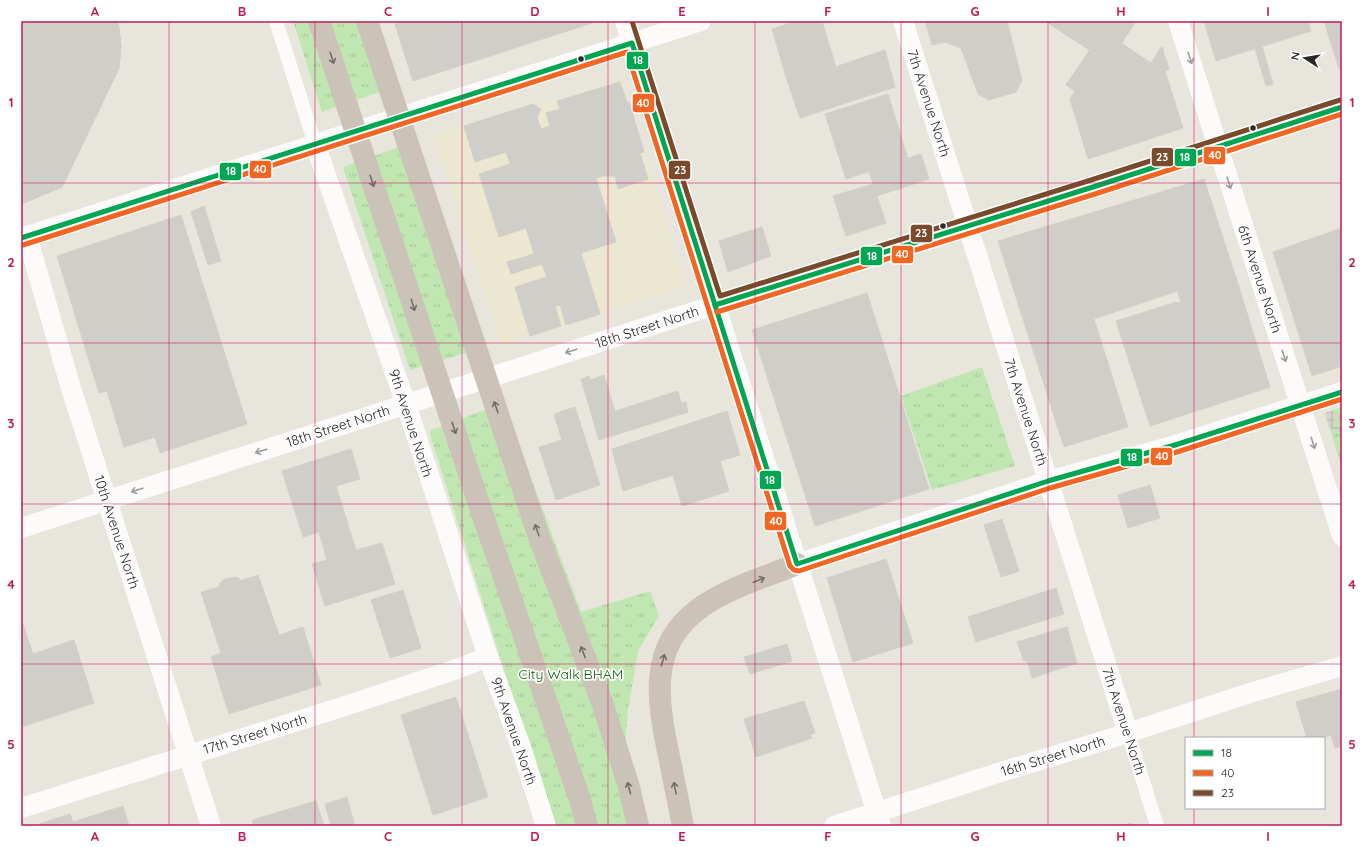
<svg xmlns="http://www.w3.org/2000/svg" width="1363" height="847" font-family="Quicksand,sans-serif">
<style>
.education{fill:#ece7d0}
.park{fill:url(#park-tufts)}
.plaza{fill:url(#plaza-grid)}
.building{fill:#d0cec8;stroke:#d2d0c9}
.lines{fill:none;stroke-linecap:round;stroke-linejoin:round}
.street{stroke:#fcfbfa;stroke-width:14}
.secondary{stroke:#fcfbfa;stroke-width:20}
.highway{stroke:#cbc3b8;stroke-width:22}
.bus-1-casing{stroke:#fff;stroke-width:8}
.bus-2-casing{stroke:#fff;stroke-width:8}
.bus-3-casing{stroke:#fff;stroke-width:8}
.bus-1{stroke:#00a651;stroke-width:5}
.bus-2{stroke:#f26522;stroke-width:5}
.bus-3{stroke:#7a4b2a;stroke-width:5}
.oneway{stroke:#716e69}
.oneway2{stroke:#9d9c9c}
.grid{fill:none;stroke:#c2185b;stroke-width:1;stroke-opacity:0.55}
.bus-dot{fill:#282828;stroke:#fff;stroke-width:1.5}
.labels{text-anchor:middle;stroke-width:3.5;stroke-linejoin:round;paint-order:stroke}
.street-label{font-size:14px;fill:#282828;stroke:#fff}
.park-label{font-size:14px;fill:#186a14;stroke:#fff}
.line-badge{stroke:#fff;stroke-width:1.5}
.badge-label{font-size:11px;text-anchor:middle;font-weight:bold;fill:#fff}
.neatline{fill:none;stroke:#c2185b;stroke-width:1.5}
.grid-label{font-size:13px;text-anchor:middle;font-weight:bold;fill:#c2185b}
</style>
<defs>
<pattern id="park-tufts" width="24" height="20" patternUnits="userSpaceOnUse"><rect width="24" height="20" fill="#c0e7b2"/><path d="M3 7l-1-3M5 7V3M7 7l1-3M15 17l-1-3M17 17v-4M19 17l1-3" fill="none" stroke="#a5c699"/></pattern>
<pattern id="plaza-grid" width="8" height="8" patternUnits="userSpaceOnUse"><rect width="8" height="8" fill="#d6d3cb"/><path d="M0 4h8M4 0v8" fill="none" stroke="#b8b5ae"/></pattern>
</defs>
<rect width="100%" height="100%" fill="#e8e5dc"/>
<polygon class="education" points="622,80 686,286 501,344 433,135"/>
<g class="park">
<polygon points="293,21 374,21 394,87 322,112"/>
<polygon points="410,143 481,348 410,370 343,167"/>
<polygon points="982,367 1015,466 932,490 901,396"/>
<polygon points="503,403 581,612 650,591 659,616 638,651 628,710 626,733 626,749 647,826 553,826 429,431"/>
<polygon points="1342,407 1342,468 1325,413"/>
</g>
<polygon class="plaza" points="1332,411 1342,416 1342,421 1336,418 1333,424 1342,429 1342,433 1329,427 1325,413"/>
<g class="building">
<polygon points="21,21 118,21 121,46 119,68 62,187 21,204"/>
<polygon points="21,21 118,21 121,46 119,68 62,187 21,204"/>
<polygon points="403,21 595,21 595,22 413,81 395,24"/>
<polygon points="797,21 822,21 836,67 788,83 772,29"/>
<polygon points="925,21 1007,21 1022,80 1016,92 989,100 978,94 961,48 945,42 932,45"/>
<polygon points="1045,21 1136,21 1109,63"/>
<polygon points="1204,21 1308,21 1311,31 1216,61"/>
<polygon points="1324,21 1342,21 1342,68 1339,69"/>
<polygon points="1121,43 1151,63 1162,46 1164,53 1163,56 1165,56 1169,69 1165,71 1183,128 1088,159 1070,99 1075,91 1066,85 1089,51 1109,63"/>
<polygon points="1262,46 1273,84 1266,86 1255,49"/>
<polygon points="885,50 895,87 800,118 788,83"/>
<polygon points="620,82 627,102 629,102 644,152 640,153 648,179 618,189 615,176 603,176 596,178 616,242 581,253 600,314 566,325 560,305 555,306 561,326 530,336 515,287 547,277 542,264 511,274 507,262 534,254 526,228 499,237 479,174 510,164 506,152 475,162 464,126 533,104 541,109 537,117 541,129 550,126 546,113 560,109 557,101"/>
<polygon points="888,94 908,159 846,179 825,114"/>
<polygon points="921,154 929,179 877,196 869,171"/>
<polygon points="1204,179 1238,284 1181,302 1177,291 1094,319 1128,427 1064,447 998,241"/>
<polygon points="873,184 886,223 846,236 833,196"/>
<polygon points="204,206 221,261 208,265 191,212"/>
<polygon points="181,215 247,424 160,453 155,437 124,447 107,391 99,393 57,256"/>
<polygon points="762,227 771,256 728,272 719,241"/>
<polygon points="1342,228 1342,366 1312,376 1273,252"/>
<polygon points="1238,284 1270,387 1150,426 1116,321 1176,302 1177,303"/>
<polygon points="867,293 929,489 815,526 752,330"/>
<polygon points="604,375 615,411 678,391 681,403 686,402 688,412 599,440 581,379 589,376 591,380"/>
<polygon points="575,407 600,485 556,500 539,447 562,440 554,414"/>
<polygon points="727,411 740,455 720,461 729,491 682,506 673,475 623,491 612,449"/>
<polygon points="351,449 360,479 336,486 356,550 382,543 395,584 325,606 312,564 327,560 319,532 303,537 282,471"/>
<polygon points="1150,485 1160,518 1128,528 1118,495"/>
<polygon points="1002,519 1019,571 1001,577 984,525"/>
<polygon points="886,559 913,643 853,662 827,578"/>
<polygon points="258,575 279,635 303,627 321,685 229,714 211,657 221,653 201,592 219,587 219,585 221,582 225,579 236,577 239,578 240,581"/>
<polygon points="1056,588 1064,614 976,642 968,617"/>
<polygon points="403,590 421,648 390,658 371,600"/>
<polygon points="21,618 33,654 74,640 94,703 21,727"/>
<polygon points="1067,627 1077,663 1032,678 1027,661 1024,661 1017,642"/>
<polygon points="787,644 792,661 750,674 744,657"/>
<polygon points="1342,689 1342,746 1335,748 1331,735 1321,738 1307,738 1296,702"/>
<polygon points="456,697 488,797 433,815 401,715"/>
<polygon points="804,701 815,733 810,735 812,738 756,757 744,719"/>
<polygon points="347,797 354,823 345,826 331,826 325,804"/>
<polygon points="316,801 324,826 254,826 252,820"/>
<polygon points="123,806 129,826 40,826 39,824 70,814 73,822"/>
<polygon points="1131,823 1132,826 1120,826"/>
</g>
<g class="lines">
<g class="street">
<polyline points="276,21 315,144"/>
<polyline points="1128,733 1157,826"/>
</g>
<g class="secondary">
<polyline points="625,21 881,826"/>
<polyline points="903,21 1128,733"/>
<polyline points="1178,21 1342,536"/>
<polyline points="315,144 406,404 488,657 521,747 546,826"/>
<polyline points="27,236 70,385 211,826"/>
<polyline points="21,238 701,21"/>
<polyline points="21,528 715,305 1093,187 1342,107"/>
<polyline points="797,564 1048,481 1175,445 1342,392"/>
<polyline points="21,808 342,707 457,669 488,657"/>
<polyline points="834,826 1001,772 1109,739 1253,692 1342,666"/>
</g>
<g class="highway">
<polyline points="319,21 482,513 580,800 587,826"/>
<polyline points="367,21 539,537 603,705 629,787 638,826"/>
<path d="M683,826C679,806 675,786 671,766C659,708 644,648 700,608C727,588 766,577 797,564"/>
</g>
<defs>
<g id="bus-1">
<polyline points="21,238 632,43 797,564 1048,481 1175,445 1342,392"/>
<polyline points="715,305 1093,187 1342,107"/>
</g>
<g id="bus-2">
<polyline points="23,245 627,52 790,566 794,570 799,571 1050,488 1177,452 1342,399"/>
<polyline points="717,312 1095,194 1342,114"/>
</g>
<polyline id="bus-3" points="632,21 720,296 1091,180 1340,100"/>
</defs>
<use href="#bus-1" class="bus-1-casing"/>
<use href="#bus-2" class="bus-2-casing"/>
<use href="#bus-3" class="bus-3-casing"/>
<use href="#bus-1" class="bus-1"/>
<use href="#bus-2" class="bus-2"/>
<use href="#bus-3" class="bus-3"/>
</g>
<defs><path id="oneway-shaft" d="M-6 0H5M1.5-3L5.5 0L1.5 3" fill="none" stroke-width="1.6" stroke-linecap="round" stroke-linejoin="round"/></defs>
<g class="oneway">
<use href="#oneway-shaft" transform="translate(332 58) rotate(72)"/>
<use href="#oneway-shaft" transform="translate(372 181) rotate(72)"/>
<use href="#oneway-shaft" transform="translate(413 305) rotate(72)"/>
<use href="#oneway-shaft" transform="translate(496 407) rotate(-109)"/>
<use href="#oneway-shaft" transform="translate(454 428) rotate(72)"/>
<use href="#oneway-shaft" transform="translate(537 530) rotate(-109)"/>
<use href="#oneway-shaft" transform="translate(759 580) rotate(-22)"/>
<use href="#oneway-shaft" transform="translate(583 652) rotate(-111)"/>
<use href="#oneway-shaft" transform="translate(663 660) rotate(-74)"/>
<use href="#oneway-shaft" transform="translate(629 788) rotate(-105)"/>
<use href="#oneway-shaft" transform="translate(675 788) rotate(-101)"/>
</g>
<g class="oneway2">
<use href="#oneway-shaft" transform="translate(1190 58) rotate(72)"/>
<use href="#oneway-shaft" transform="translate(1229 183) rotate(72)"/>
<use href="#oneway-shaft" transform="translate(571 351) rotate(162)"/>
<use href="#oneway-shaft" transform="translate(1284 356) rotate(72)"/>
<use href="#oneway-shaft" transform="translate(1313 443) rotate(72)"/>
<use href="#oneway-shaft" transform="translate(261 451) rotate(162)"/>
<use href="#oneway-shaft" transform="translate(137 490) rotate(162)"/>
</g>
<path class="grid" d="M169,21V826M315,21V826M462,21V826M608,21V826M755,21V826M901,21V826M1048,21V826M1194,21V738M21,183H1342M21,343H1342M21,504H1342M21,664H1342M1194,808V826"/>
<g class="bus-dot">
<circle cx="581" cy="59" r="3.5"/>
<circle cx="1253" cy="128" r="3.5"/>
<circle cx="943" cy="226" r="3.5"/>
</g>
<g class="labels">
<g class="street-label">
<text transform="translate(929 103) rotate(72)" y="5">7th Avenue North</text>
<text transform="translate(1260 279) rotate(72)" y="5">6th Avenue North</text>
<text transform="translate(647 327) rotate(-18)" y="5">18th Street North</text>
<text transform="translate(1026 412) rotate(72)" y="5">7th Avenue North</text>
<text transform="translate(411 423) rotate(72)" y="5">9th Avenue North</text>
<text transform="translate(338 426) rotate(-18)" y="5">18th Street North</text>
<text transform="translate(117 532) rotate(72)" y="5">10th Avenue North</text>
<text transform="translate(1124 721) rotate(72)" y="5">7th Avenue North</text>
<text transform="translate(514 731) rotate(71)" y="5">9th Avenue North</text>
<text transform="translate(255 734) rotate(-17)" y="5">17th Street North</text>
<text transform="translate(1053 756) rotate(-17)" y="5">16th Street North</text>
</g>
<g class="park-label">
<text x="571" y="679">City Walk BHAM</text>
</g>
</g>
<g class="line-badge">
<rect x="626" y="51" width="23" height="19" rx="4" fill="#00a651"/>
<rect x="632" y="93" width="23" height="20" rx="4" fill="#f26522"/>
<rect x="1203" y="146" width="23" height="19" rx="4" fill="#f26522"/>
<rect x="1151" y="147" width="23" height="20" rx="4" fill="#7a4b2a"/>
<rect x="1174" y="148" width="23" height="19" rx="4" fill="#00a651"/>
<rect x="249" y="160" width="23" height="19" rx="4" fill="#f26522"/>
<rect x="668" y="160" width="23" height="20" rx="4" fill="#7a4b2a"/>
<rect x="219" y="162" width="23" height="19" rx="4" fill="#00a651"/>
<rect x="910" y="224" width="23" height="19" rx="4" fill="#7a4b2a"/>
<rect x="891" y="245" width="23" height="19" rx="4" fill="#f26522"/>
<rect x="860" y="246" width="23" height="20" rx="4" fill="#00a651"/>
<rect x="1150" y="447" width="23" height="19" rx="4" fill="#f26522"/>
<rect x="1120" y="448" width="23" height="19" rx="4" fill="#00a651"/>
<rect x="759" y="470" width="23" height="20" rx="4" fill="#00a651"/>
<rect x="764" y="511" width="23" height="20" rx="4" fill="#f26522"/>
</g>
<g class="badge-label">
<text x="638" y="64">18</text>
<text x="643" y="107">40</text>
<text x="1215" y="159">40</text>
<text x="1162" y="161">23</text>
<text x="1185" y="161">18</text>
<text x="260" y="173">40</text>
<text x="680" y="174">23</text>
<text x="231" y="175">18</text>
<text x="921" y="237">23</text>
<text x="902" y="258">40</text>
<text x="872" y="260">18</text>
<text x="1162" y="460">40</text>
<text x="1132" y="461">18</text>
<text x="770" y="484">18</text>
<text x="776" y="525">40</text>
</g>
<rect width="1363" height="847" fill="none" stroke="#ffffff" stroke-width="44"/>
<rect x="1185" y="737" width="140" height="72" fill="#ffffff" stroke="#a9a9a9"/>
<rect x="1193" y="750" width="20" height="6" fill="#00a651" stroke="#a9a9a9"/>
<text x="1221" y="757" font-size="12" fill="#282828">18</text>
<rect x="1193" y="770" width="20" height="6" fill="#f26522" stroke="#a9a9a9"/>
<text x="1221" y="777" font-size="12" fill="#282828">40</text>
<rect x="1193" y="790" width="20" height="6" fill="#7a4b2a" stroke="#a9a9a9"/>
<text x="1221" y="797" font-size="12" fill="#282828">23</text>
<g transform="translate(1305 58) rotate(282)" stroke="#ffffff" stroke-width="3" paint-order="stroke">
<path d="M0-3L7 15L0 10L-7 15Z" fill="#282828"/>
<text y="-6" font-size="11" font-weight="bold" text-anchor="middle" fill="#282828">N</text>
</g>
<rect x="22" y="22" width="1319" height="803" class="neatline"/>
<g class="grid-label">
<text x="95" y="16">A</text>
<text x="242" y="16">B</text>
<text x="388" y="16">C</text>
<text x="535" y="16">D</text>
<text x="682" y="16">E</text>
<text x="828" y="16">F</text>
<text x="975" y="16">G</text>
<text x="1121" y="16">H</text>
<text x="1268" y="16">I</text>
<text x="11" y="107">1</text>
<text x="1352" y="107">1</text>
<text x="11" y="267">2</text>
<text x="1352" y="267">2</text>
<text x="11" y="428">3</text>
<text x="1352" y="428">3</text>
<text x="11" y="589">4</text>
<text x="1352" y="589">4</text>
<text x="11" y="749">5</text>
<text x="1352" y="749">5</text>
<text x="95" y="841">A</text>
<text x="242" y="841">B</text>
<text x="388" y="841">C</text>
<text x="535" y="841">D</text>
<text x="682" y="841">E</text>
<text x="828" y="841">F</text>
<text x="975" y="841">G</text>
<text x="1121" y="841">H</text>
<text x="1268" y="841">I</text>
</g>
</svg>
